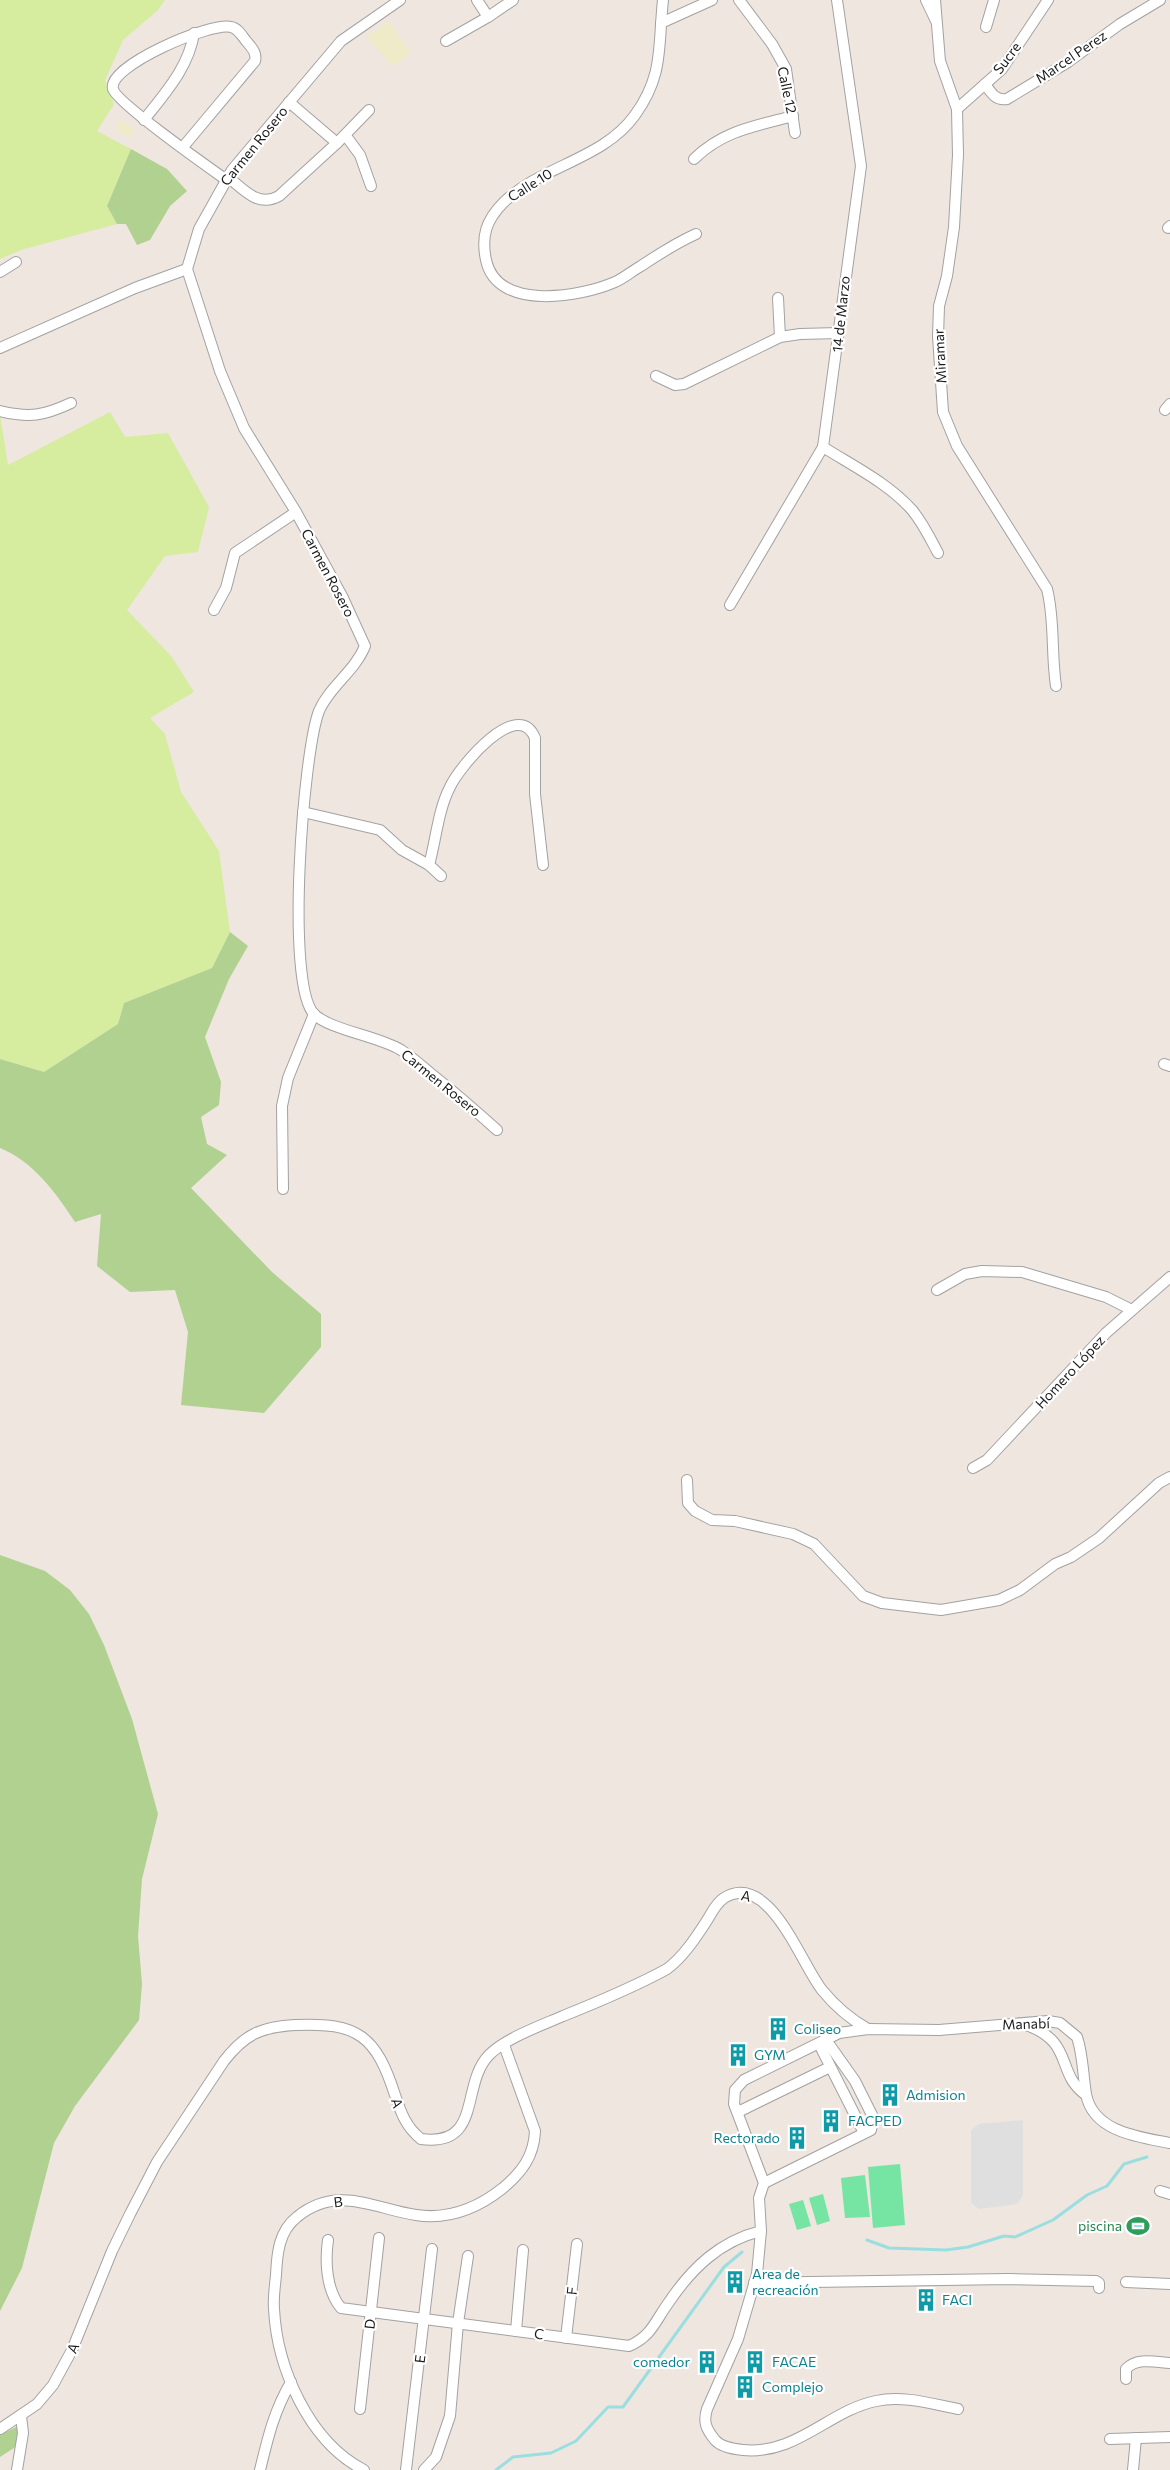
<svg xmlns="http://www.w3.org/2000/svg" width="1170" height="2470" font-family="Commissioner,sans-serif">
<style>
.farmland{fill:#efeac8}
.grass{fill:#d6eda0}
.forest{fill:#b0d190}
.pitch{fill:#76e4a3}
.parking{fill:#dfdfdf}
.water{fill:#9bdee0}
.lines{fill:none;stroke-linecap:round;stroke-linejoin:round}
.stream{stroke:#9bdee0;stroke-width:3}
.street-casing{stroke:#a2a2a2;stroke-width:12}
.street{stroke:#fff;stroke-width:10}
.labels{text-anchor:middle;stroke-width:4.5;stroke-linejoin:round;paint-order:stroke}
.street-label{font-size:14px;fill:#1b1b1b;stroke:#fff}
.culture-label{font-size:14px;fill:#0d838f;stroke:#fff;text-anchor:start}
.leisure-label{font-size:14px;fill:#27864d;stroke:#fff;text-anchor:end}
</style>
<rect width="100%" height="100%" fill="#eee6df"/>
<g class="farmland">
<polygon points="389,21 411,54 392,66 366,36 380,29 379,27"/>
<polygon points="121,120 135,130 128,138 115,128"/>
</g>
<g class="grass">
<polygon points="0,0 165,0 157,11 123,40 105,80 114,104 97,131 131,149 107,206 117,224 21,250 0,259"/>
<polygon points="110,412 125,437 168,433 209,507 198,552 165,556 127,610 172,657 194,692 150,718 165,734 181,792 219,851 230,932 212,968 124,1003 118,1024 44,1072 0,1059 0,414 8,465"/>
</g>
<g class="forest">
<polygon points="131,149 167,169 187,191 170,206 150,240 137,245 126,224 117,224 107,206"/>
<path d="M230,932L248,946L229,979L205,1037L221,1082L219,1105L201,1117L207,1144L227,1155L191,1188L272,1272L321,1314V1347L264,1413L181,1405L188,1332L175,1290L130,1292L97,1266L101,1214L75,1222C56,1193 33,1161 0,1148V1059L44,1072L118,1024L124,1003L212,968Z"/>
<polygon points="0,1555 45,1571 70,1590 89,1614 104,1645 132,1719 158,1814 142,1879 138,1936 142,1984 139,2020 75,2106 54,2143 22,2268 0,2311"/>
<polygon points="18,2426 17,2446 0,2457 0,2435"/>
</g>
<g class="pitch">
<polygon points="900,2164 905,2225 873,2228 868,2167"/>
<polygon points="865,2175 870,2217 845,2218 841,2178"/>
<polygon points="823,2194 830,2221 817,2225 809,2198"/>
<polygon points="803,2200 811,2226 797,2230 789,2204"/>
</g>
<polygon class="parking" points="1023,2120 1023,2195 1017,2204 979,2209 971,2203 971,2130 979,2124"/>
<polygon class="water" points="1136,2221 1144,2223 1146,2229 1144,2236 1131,2232 1131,2224"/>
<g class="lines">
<g class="stream">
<polyline points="867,2240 889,2248 946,2250 968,2247 1004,2236 1015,2237 1053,2220 1087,2195 1107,2186 1124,2164 1147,2157"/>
<polyline points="496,2470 513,2457 551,2453 576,2441 608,2407 623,2407 724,2267 742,2252"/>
</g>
<defs>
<g id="street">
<path d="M400,0L341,41L232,170L199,229L187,269L220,371L244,428L296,512L343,598L365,646C355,671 329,687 319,711C303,753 285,984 314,1014C330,1030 378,1036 401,1050C415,1059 427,1071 440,1081C460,1097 478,1113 497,1130"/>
<polyline points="477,0 488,17 513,0"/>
<path d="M663,0C658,46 664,75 635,115C604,159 541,166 504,202C486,220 481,236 486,260C497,312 581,297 615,282C624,278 632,271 641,266C659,254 676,243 696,234"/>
<polyline points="739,0 772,44 786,69 795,133"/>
<polyline points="926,0 936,21"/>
<path d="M935,0L940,61L957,109L958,155L954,227L947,276L939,306L938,336L943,412L957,446L1047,589C1055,620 1051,654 1056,686"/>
<polyline points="661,23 712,0"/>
<polyline points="986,27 994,0"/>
<polyline points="446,41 488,17"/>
<path d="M985,84C991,93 996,101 1007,99L1068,62L1120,24L1160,0"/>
<polyline points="289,102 337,143 369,110"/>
<polyline points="957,109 1002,69 1048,0"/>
<path d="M144,120C165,93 189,67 194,33"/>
<polyline points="346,136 360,155 371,186"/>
<path d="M183,147L255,61C257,53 252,48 247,42C242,36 238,28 231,27C210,22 107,66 113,89C116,102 208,167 225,179"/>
<path d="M694,159C722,131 755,126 793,116"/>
<path d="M227,176C243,189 258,208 279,196L337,143"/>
<polyline points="1168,228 1170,226"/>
<polyline points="0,272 16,262"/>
<polyline points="778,298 780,337"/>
<polyline points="0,348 135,288 187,269"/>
<polyline points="656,376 675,385 684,384 780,337 800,334 839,333"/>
<polyline points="1165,410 1170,404"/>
<path d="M0,411C30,418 43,416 71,403"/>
<path d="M823,447C853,466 888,483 912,510C923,523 930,538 938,553"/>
<polyline points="730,605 823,447 861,166 837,0"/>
<polyline points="214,610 226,588 235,553 296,512"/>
<polyline points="303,812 380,830 402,850 429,865 441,876"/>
<path d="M429,865C436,840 438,810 450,787C459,767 518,696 535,738V794L543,865"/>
<polyline points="1164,1064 1170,1066"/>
<polyline points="283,1189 282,1106 288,1078 314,1014"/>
<polyline points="937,1290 965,1274 982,1271 1022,1272 1106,1297 1132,1310"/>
<polyline points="973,1468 987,1460 1106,1333 1170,1277"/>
<polyline points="687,1480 688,1503 695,1511 712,1520 735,1521 793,1534 814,1544 863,1596 882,1603 941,1610 999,1600 1020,1590 1055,1564 1071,1557 1099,1538 1159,1483 1170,1477"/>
<path d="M1026,2025C1075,2042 1055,2073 1086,2095"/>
<polyline points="819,2044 864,2133"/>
<polyline points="738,2112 830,2067"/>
<polyline points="764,2183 871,2130 873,2117 855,2081 826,2040"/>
<polyline points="1160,2191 1170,2194"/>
<path d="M328,2240C325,2261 326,2290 341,2308L629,2346C652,2336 655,2321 669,2302C692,2268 720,2241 761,2231"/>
<polyline points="1126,2282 1170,2284"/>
<polyline points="754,2283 1008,2279 1096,2281 1099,2283 1099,2288"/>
<polyline points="516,2331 523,2250"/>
<polyline points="566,2338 577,2244"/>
<path d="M1126,2379V2369C1137,2357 1155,2362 1170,2363"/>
<polyline points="360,2409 379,2238"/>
<path d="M958,2409C932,2404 903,2395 876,2401C828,2411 797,2455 743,2450C733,2449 721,2447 715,2440C706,2429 703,2422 707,2409L738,2339L757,2274L761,2231L759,2198L764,2183L734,2104L735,2090L744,2080L839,2033L868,2029L939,2030L1048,2021L1060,2023L1077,2037C1083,2055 1083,2075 1086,2094C1093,2132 1139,2137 1170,2143"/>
<path d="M0,2429L37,2404L53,2385L72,2350L112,2251L130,2214L157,2162L224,2061C245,2034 261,2027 295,2025C358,2022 376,2036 395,2095C401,2113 406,2127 421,2139C483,2147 460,2085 489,2055C506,2038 540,2026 563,2016C598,2002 634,1987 667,1969C683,1957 695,1939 706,1922C712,1913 715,1904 724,1898C769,1870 801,1964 822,1990C835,2006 850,2019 868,2029"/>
<polyline points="1110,2439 1170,2437"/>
<polyline points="17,2470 23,2433 21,2416"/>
<path d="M260,2470C268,2437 274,2411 291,2382"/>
<path d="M364,2470C309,2442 277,2368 274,2309C273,2298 275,2286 276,2275C277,2253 279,2231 297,2217C337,2184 375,2209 416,2215C449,2220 478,2208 503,2188C522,2172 534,2156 535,2131L504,2045"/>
<polyline points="406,2470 432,2249"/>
<polyline points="424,2470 436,2457 450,2416 458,2323 468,2256"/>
<polyline points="1133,2470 1136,2438"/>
</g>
</defs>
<use href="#street" class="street-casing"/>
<use href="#street" class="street"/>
</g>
<defs>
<symbol id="building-bare" viewBox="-9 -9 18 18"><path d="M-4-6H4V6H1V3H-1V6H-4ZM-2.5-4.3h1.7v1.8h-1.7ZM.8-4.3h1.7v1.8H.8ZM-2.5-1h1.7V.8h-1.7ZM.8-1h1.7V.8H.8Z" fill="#0f9aa8" stroke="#fff" stroke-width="2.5" paint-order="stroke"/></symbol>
<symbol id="stadium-bare" viewBox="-9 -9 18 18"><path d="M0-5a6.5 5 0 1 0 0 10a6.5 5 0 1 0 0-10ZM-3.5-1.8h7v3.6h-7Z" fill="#2e9e5b" stroke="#fff" stroke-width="2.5" paint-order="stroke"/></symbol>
</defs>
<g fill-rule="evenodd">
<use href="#building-bare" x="762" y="2013" width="32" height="32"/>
<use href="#building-bare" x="722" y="2039" width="32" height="32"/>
<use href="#building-bare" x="874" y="2079" width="32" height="32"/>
<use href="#building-bare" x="815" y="2105" width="32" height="32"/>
<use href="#building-bare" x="781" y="2122" width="32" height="32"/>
<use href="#stadium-bare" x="1122" y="2210" width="32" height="32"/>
<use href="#building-bare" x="719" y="2266" width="32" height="32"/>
<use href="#building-bare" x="910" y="2284" width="32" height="32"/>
<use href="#building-bare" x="691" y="2346" width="32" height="32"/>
<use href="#building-bare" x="739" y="2346" width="32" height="32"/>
<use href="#building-bare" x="729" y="2371" width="32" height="32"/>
</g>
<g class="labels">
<g class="street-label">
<text transform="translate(1071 57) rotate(-34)" y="5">Marcel Perez</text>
<text transform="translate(1007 58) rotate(-53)" y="5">Sucre</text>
<text transform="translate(787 90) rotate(78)" y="5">Calle 12</text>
<text transform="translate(254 146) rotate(-51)" y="5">Carmen Rosero</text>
<text transform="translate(530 185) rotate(-32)" y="5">Calle 10</text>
<text transform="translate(841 314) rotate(-84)" y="5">14 de Marzo</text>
<text transform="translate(940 356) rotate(-93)" y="5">Miramar</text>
<text transform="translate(328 573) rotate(62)" y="5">Carmen Rosero</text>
<text transform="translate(441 1083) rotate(39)" y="5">Carmen Rosero</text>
<text transform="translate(1070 1372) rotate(-47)" y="5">Homero López</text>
<text transform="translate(746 1896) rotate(11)" y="5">A</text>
<text transform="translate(1026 2024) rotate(-2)" y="5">Manabí</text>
<text transform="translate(397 2103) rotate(72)" y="5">A</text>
<text transform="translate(338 2202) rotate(-7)" y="5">B</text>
<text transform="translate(572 2291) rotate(-84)" y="5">F</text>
<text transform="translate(370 2324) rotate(-83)" y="5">D</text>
<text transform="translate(539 2334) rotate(8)" y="5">C</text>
<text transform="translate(73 2348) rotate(-67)" y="5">A</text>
<text transform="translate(420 2359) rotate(-83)" y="5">E</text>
</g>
<g class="culture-label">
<text x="794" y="2034">Coliseo</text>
<text x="754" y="2060">GYM</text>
<text x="906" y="2100">Admision</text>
<text x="848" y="2126">FACPED</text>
<text x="780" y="2143" text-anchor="end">Rectorado</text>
<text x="752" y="2279">Area de<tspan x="752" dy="16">recreación</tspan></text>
<text x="942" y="2305">FACI</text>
<text x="690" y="2367" text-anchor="end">comedor</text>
<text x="772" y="2367">FACAE</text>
<text x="762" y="2392">Complejo</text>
</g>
<g class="leisure-label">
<text x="1122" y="2231">piscina</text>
</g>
</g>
</svg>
